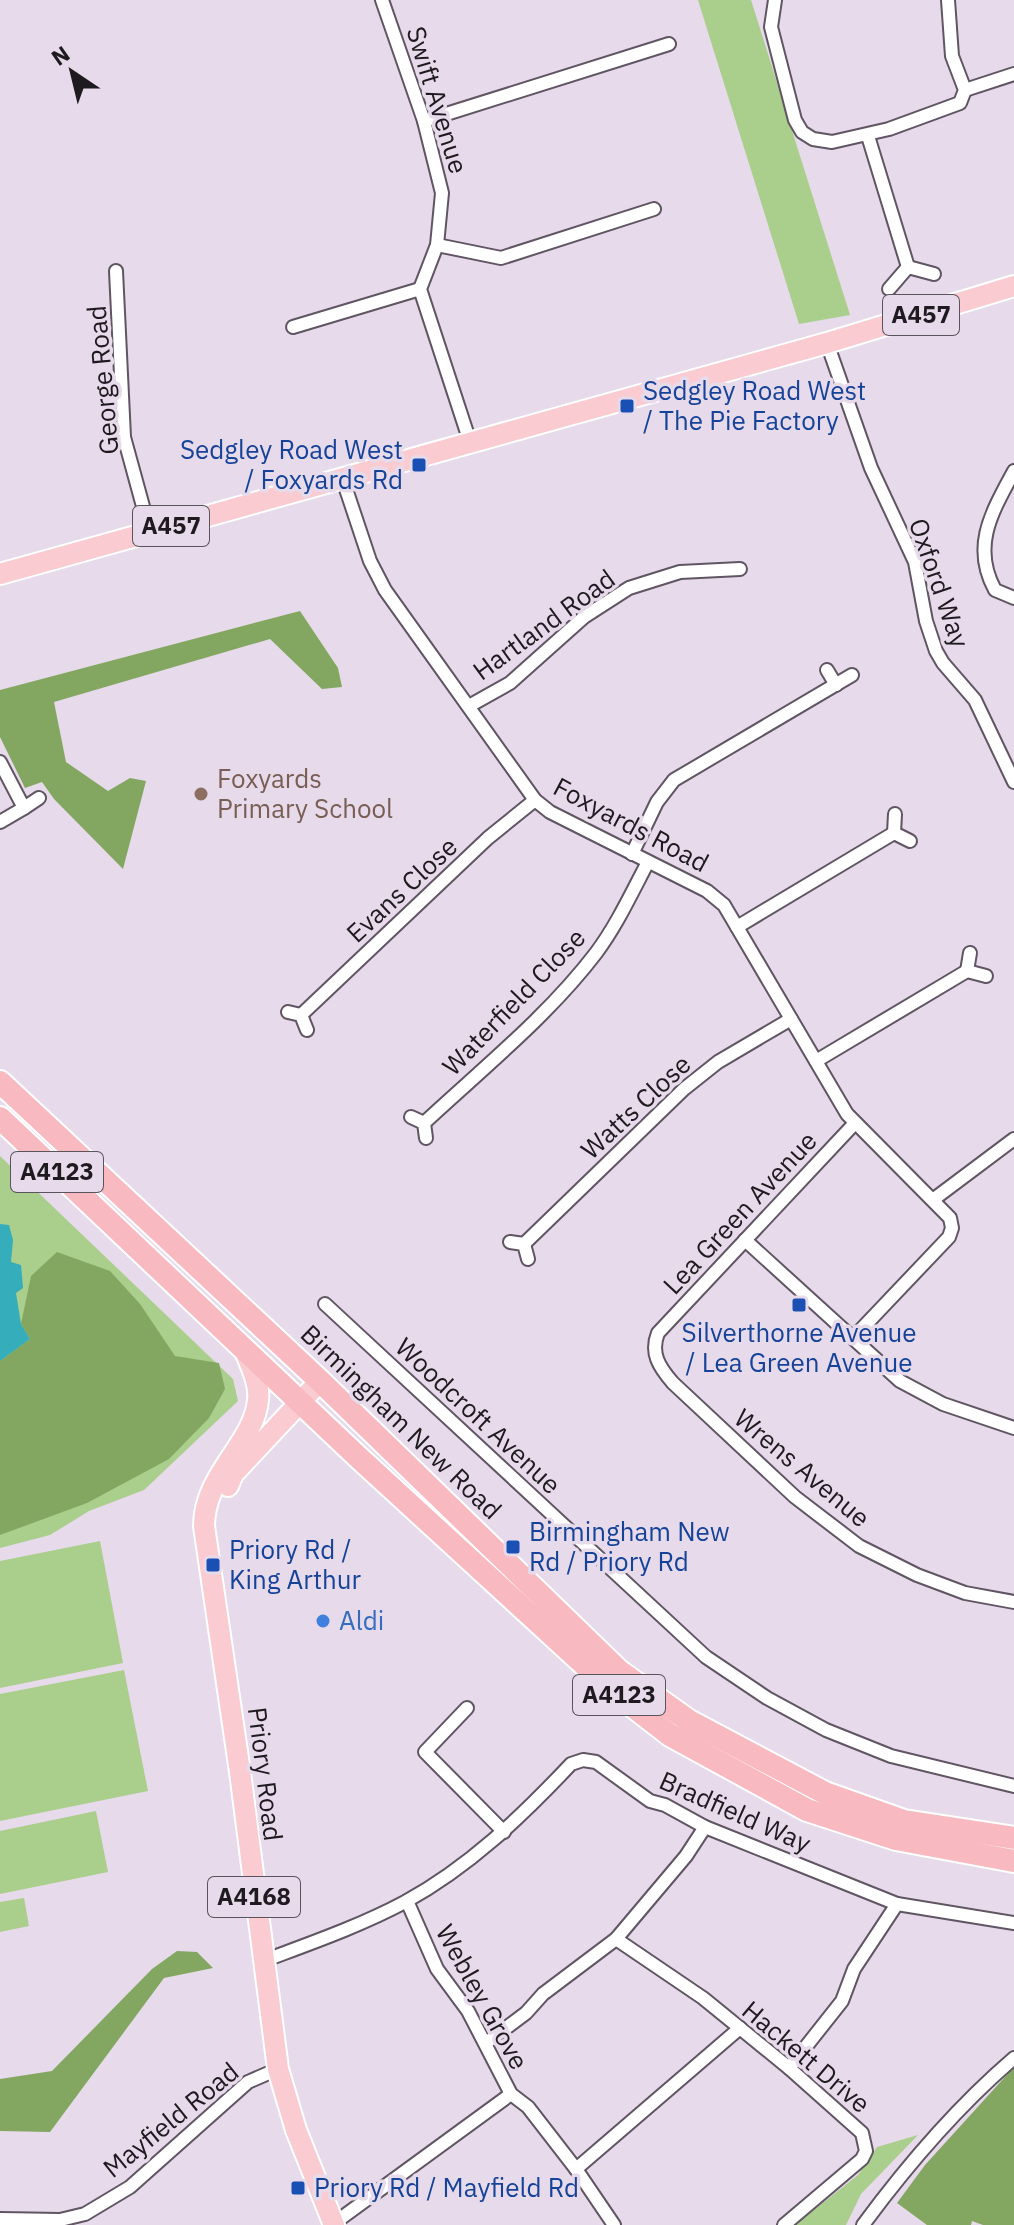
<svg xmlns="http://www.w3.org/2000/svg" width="1014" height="2225" font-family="'IBM Plex Sans',sans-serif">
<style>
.green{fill:#aace8b}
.forest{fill:#83a761}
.water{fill:#36adbb}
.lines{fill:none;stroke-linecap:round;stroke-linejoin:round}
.minor-casing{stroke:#605563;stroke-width:16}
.primary-casing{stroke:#fff;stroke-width:24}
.trunk-casing{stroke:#fff;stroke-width:26}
.minor{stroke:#fff;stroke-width:12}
.primary{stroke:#facbd0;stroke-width:20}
.trunk{stroke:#f8bac0;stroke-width:22}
.transit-dot{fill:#1a4fb4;stroke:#e7daea;stroke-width:3}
.education-dot{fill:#8d6e63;stroke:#e7daea;stroke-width:3}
.shop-dot{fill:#3f7fe0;stroke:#e7daea;stroke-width:3}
.labels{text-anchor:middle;stroke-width:7;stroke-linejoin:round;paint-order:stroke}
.shield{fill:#e7daea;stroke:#5a545d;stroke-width:2}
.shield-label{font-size:24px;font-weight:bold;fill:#1e1a20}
.street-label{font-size:26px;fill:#1e1a20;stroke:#e7daea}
.transit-label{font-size:26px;fill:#164399;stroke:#e7daea;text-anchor:start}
.education-label{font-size:26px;fill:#785e54;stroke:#e7daea;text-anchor:start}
.shop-label{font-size:26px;fill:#366cbe;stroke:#e7daea;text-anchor:start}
</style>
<rect width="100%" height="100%" fill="#e7daea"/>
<g class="green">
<polygon points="698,0 751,0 850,315 799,324"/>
<polygon points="0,1156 233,1379 238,1401 144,1490 89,1511 50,1535 0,1548"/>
<polygon points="100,1541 123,1663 0,1688 0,1561"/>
<polygon points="124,1670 148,1791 0,1821 0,1694"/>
<polygon points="96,1811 108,1872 0,1894 0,1831"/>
<polygon points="24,1898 29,1926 0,1932 0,1902"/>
<polygon points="918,2135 861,2194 846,2225 795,2225 858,2175 877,2147"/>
</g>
<g class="forest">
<polygon points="300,611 338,668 342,687 322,689 270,639 54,702 66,762 108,791 130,778 146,781 123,869 54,799 42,782 25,788 0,737 0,690"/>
<polygon points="57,1252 110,1271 140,1304 175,1356 219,1363 225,1389 209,1418 169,1459 87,1503 0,1535 0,1361 30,1339 21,1324 31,1276"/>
<polygon points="177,1951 197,1952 213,1968 164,1978 50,2132 0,2131 0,2079 52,2071 152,1969"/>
<polygon points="1014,2067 1014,2225 983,2225 972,2221 971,2225 927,2225 897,2203 925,2165"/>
</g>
<polygon class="water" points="0,1224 9,1225 13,1240 11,1262 21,1265 23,1288 16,1293 21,1324 30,1339 0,1361"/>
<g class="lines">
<defs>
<g id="minor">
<polyline points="382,0 424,121 442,193 437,245 420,289 470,442"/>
<polyline points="775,0 771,27 795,120 802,132 813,139 832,142 889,129 960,103 965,90 952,56 948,0"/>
<polyline points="965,90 1014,74"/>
<polyline points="424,121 669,44"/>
<polyline points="868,136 908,267"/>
<polyline points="437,245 501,258 654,209"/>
<polyline points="116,271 124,437 150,532"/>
<polyline points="889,289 908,267 934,274"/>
<polyline points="293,327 420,289"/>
<polyline points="827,343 871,468 915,562 926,621 936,651 943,663 975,700 1014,782"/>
<path d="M1014,471C992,512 971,546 995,590L1014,598"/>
<polyline points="342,477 370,561 385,590 535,800 550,812 707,891 724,905 847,1114 950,1218 952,1228 949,1237 853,1338"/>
<polyline points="827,670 836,685"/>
<polyline points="469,706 510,683 584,617 629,588 680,572 740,569"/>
<polyline points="0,762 24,808 39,798"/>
<polyline points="895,814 894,833 910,841"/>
<polyline points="0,822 24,808"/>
<polyline points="632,854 657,802 674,780 852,675"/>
<polyline points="737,927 894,833"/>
<polyline points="970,953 967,971 986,976"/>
<polyline points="288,1012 301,1015 307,1030"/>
<polyline points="301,1015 488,838 535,800"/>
<polyline points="816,1061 967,971"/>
<polyline points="411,1117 424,1123 426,1138"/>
<path d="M424,1123C482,1069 548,1016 596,953C617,925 632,892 648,862"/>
<path d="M855,1123L658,1333C650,1353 659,1367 673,1383L795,1497L859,1546L917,1575L965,1593L1014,1602"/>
<polyline points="934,1199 1014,1139"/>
<polyline points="745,1240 900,1381 943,1404 1014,1428"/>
<polyline points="510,1242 524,1244 528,1259"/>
<polyline points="524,1244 684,1089 718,1062 791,1019"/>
<polyline points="325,1304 706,1657 767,1698 826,1730 891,1756 1014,1786"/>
<polyline points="467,1708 425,1752 504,1832"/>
<polyline points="407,1901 437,1969 468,2011 511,2094 528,2107 576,2169 614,2225"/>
<polyline points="616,1939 703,1998 789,2068 862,2133 866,2151 862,2159 784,2225"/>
<path d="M263,1961C311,1943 360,1926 405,1902C469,1867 521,1817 571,1764L583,1760L596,1762L650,1801L665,1805L705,1827L897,1904L1014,1923"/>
<polyline points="486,2043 526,2013 543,1994 616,1939 686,1856 705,1827"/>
<polyline points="789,2068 842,2001 854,1969 897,1904"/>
<polyline points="576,2169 740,2028"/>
<polyline points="0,2219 60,2220 85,2214 130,2187 248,2082 278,2069"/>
<polyline points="333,2224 511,2094"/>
<path d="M863,2225C908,2164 957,2107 1014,2058"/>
</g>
<g id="primary">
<polyline points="0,574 827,343 1014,286"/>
<path d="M245,1351C251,1366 260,1384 258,1400C254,1444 204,1474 204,1526L240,1772L278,2069L296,2130L334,2225"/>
<polyline points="228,1486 233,1474 320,1381"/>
</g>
<g id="trunk">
<polyline points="0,1082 320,1381 619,1671 689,1721 825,1793 904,1821 1014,1838"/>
<polyline points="0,1118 358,1457 612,1690 670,1735 807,1810 896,1839 1014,1861"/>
</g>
</defs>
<use href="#minor" class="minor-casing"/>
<use href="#primary" class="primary-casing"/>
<use href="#trunk" class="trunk-casing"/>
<use href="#minor" class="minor"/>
<use href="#primary" class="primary"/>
<use href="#trunk" class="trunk"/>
</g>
<g class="transit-dot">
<rect x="619" y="398" width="16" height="16" rx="4"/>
<rect x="411" y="457" width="16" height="16" rx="4"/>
<rect x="791" y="1297" width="16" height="16" rx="4"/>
<rect x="505" y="1539" width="16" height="16" rx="4"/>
<rect x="205" y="1557" width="16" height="16" rx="4"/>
<rect x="290" y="2180" width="16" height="16" rx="4"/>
</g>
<circle class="education-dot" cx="201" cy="794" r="8"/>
<circle class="shop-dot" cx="323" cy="1621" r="8"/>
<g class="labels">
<g class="shield">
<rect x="883" y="295" width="76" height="40" rx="6"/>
<rect x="133" y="506" width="76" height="40" rx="6"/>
<rect x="11" y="1152" width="92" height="40" rx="6"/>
<rect x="573" y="1675" width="92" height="40" rx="6"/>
<rect x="208" y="1877" width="92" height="40" rx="6"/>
</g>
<g class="shield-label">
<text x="921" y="323">A457</text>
<text x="171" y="534">A457</text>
<text x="57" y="1180">A4123</text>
<text x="619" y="1703">A4123</text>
<text x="254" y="1905">A4168</text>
</g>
<g class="street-label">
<text transform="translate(437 100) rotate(73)" y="9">Swift Avenue</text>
<text transform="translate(103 380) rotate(-95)" y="9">George Road</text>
<text transform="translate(939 583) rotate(71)" y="9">Oxford Way</text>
<text transform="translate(544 625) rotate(-36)" y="9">Hartland Road</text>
<text transform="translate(631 825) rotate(28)" y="9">Foxyards Road</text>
<text transform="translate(402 890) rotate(-43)" y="9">Evans Close</text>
<text transform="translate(514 1002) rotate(-46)" y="9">Waterfield Close</text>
<text transform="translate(636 1107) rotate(-43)" y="9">Watts Close</text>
<text transform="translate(740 1213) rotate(-47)" y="9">Lea Green Avenue</text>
<text transform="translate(478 1416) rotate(43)" y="9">Woodcroft Avenue</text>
<text transform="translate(401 1422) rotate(44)" y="9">Birmingham New Road</text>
<text transform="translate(802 1468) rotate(40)" y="9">Wrens Avenue</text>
<text transform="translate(265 1774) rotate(83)" y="9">Priory Road</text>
<text transform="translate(735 1812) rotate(24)" y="9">Bradfield Way</text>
<text transform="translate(482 1997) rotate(61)" y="9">Webley Grove</text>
<text transform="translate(806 2057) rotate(40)" y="9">Hackett Drive</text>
<text transform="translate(171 2120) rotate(-39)" y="9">Mayfield Road</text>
</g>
<g class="transit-label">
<text x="643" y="400">Sedgley Road West<tspan x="643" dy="30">/ The Pie Factory</tspan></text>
<text x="403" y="459" text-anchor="end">Sedgley Road West<tspan x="403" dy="30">/ Foxyards Rd</tspan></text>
<text x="799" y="1342" text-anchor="middle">Silverthorne Avenue<tspan x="799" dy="30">/ Lea Green Avenue</tspan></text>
<text x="529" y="1541">Birmingham New<tspan x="529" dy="30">Rd / Priory Rd</tspan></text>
<text x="229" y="1559">Priory Rd /<tspan x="229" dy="30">King Arthur</tspan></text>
<text x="314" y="2197">Priory Rd / Mayfield Rd</text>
</g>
<g class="education-label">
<text x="217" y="788">Foxyards<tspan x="217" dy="30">Primary School</tspan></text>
</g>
<g class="shop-label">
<text x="339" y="1630">Aldi</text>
</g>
</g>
<g transform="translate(72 72) rotate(325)" stroke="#e7daea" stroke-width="6" paint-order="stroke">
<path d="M0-6L14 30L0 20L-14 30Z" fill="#1e1a20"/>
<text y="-12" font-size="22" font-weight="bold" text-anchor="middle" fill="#1e1a20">N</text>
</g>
</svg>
